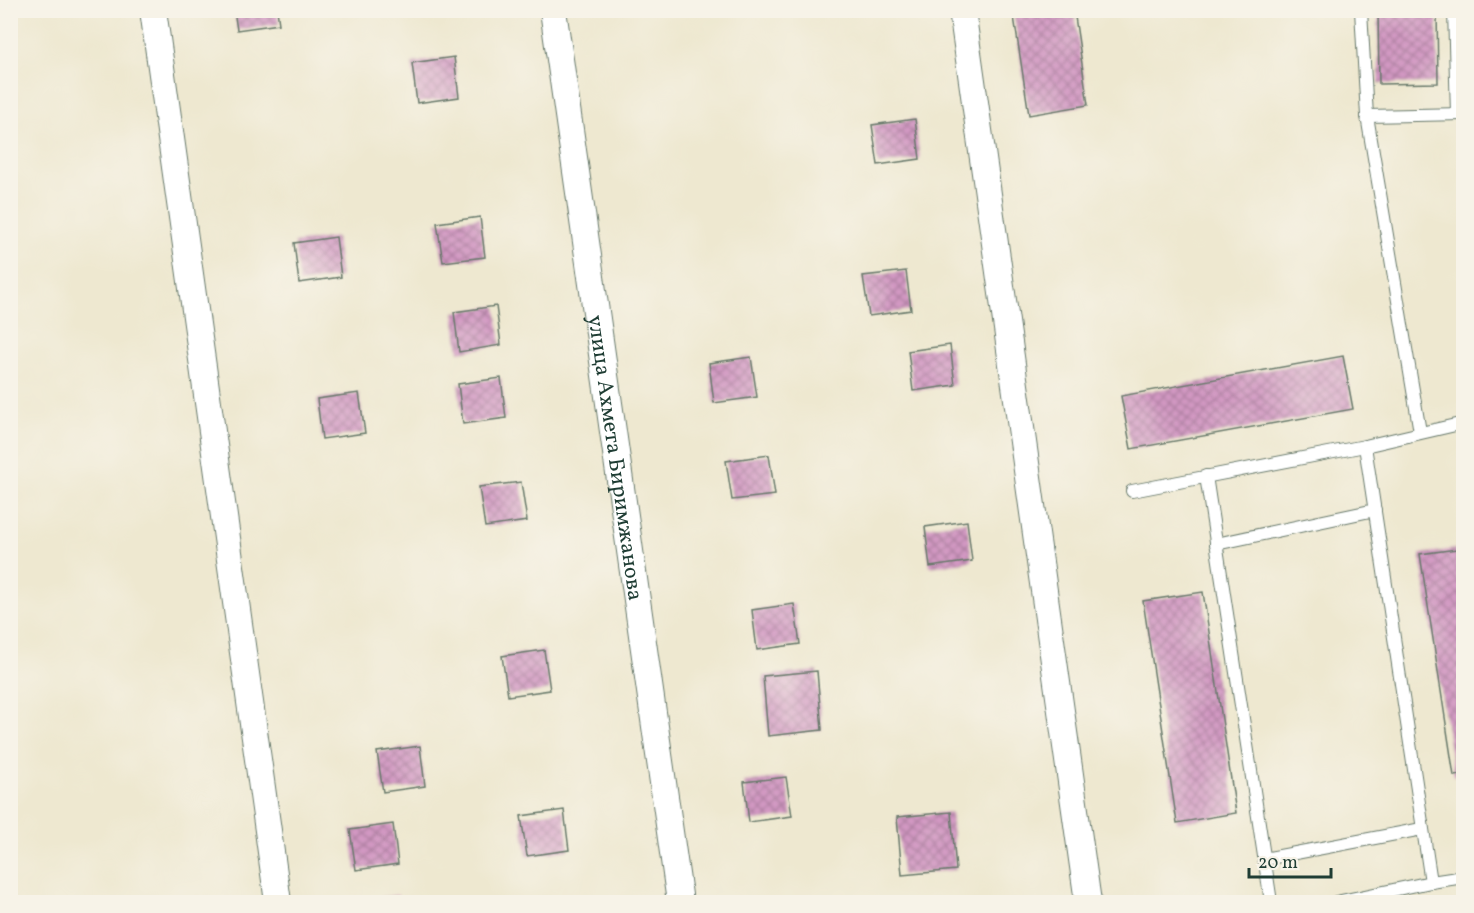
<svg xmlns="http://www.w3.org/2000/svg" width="1474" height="913" font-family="Vollkorn,serif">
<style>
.building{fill:url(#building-cross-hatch)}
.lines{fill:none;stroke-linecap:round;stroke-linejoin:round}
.lane-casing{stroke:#67796b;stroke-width:14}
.street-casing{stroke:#67796b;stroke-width:28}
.lane{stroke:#fff;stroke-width:12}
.street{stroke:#fff;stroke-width:26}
.labels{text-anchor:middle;stroke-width:4.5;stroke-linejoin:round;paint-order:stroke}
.street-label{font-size:22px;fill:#1f3d34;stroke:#f7f3e8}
</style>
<defs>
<pattern id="building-cross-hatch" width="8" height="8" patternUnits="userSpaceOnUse" patternTransform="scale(1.5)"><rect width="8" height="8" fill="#d298c2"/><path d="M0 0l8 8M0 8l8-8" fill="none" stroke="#aa7d9e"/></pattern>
</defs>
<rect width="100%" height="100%" fill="#f7f3e8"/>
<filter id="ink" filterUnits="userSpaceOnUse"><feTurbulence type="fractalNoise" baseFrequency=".0167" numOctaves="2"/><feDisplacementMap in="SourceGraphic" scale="12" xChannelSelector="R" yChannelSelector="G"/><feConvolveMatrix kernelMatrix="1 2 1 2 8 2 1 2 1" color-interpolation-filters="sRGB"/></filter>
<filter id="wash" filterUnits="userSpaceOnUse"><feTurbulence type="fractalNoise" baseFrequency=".008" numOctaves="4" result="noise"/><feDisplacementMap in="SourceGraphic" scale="24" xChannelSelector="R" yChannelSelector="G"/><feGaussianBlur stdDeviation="1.35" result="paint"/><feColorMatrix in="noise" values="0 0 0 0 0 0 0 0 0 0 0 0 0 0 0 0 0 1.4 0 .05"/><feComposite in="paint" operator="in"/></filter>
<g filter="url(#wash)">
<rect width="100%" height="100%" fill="#eee8d0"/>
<g id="blocks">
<g class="building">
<polygon points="234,10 277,10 279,24 237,30"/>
<polygon points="1013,10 1074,10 1088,105 1029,115"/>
<polygon points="1378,10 1437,10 1438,83 1379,84"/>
<polygon points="454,57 459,97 417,103 412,63"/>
<polygon points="915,119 920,159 878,165 872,125"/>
<polygon points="480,217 485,257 443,262 437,223"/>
<polygon points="336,237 341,277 299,283 294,243"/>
<polygon points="906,271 911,310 869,316 863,276"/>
<polygon points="496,306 501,345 459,352 454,312"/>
<polygon points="950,345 955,385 913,391 908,351"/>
<polygon points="1343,356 1353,409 1131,449 1121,396"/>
<polygon points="751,357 757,397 714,403 709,363"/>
<polygon points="501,378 506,418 463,424 458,384"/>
<polygon points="359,393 365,433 322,439 317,399"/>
<polygon points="769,455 775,495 732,500 726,461"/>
<polygon points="521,482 527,521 485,527 479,487"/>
<polygon points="967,521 972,561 930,567 925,527"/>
<polygon points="1464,548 1464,774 1454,776 1420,554"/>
<polygon points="1203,592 1236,813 1177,823 1143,601"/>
<polygon points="794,604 800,644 757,650 752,610"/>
<polygon points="544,650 550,690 508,696 502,656"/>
<polygon points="817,671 822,730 768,736 763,676"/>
<polygon points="420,746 425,786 383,792 377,752"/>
<polygon points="786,777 792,816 749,822 744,782"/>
<polygon points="564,810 569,850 527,856 521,816"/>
<polygon points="951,812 956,870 902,875 897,817"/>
<polygon points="393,824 398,864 356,870 350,830"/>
<polygon points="398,895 399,902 352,902 352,901"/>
</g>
</g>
</g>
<g filter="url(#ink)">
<use href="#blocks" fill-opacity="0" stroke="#67796b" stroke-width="1.5"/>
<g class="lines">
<defs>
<g id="lane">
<polyline points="1361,10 1367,116 1420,432"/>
<polyline points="1454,10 1457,114"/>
<polyline points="1367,116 1464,114"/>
<polyline points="1365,446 1431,882"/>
<polyline points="1206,476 1271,902"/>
<polyline points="1132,491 1365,446 1464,423"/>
<polyline points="1216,544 1375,510"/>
<polyline points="1264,859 1422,829"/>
<polyline points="1336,902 1431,882 1464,877"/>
</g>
<g id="street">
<polyline points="153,10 278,902"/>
<path id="s1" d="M553,10L680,902"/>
<polyline points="962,10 1088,902"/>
</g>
</defs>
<use href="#lane" class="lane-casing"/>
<use href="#street" class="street-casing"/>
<use href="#lane" class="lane"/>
<use href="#street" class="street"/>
</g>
</g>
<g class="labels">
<g class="street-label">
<text dy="8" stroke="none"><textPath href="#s1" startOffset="452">улица Ахмета Биримжанова</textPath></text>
</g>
</g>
<rect width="1474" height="913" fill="none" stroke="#f7f3e8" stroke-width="36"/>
<path d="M1249 868v9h82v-9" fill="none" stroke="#1f3d34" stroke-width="3"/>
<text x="1258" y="868" font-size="18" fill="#1f3d34" stroke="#f7f3e8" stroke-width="4.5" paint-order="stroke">20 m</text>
</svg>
